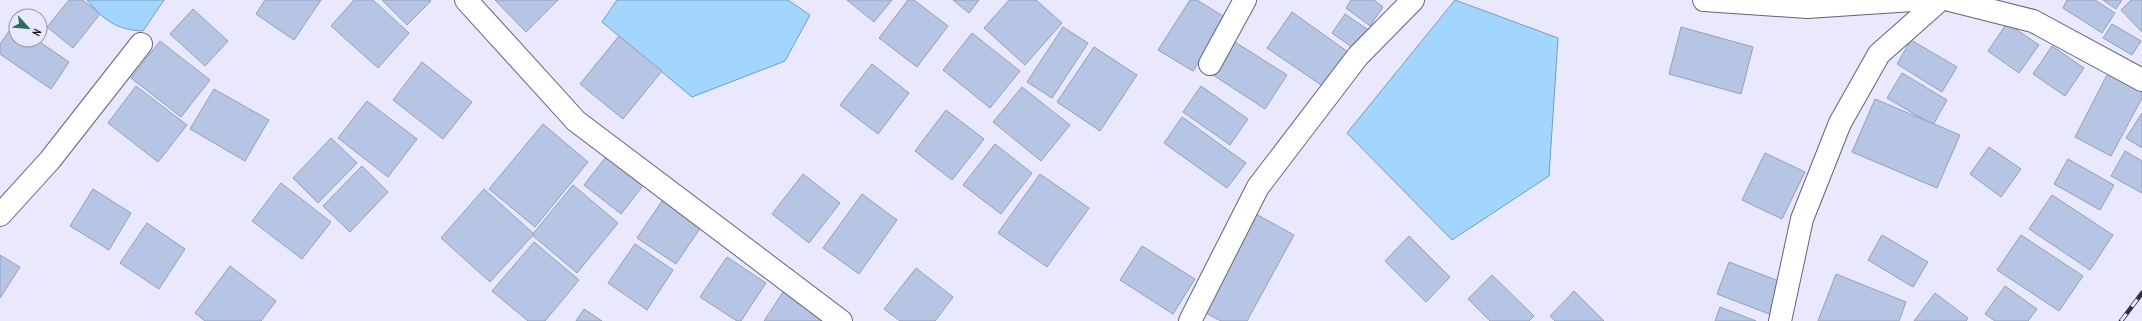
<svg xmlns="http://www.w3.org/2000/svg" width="2142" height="321" font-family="'PT Sans Narrow',sans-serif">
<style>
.water{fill:#a3d6fe;stroke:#789cbb}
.building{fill:#b7c5e5;stroke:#91a0be}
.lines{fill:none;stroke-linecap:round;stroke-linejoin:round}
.minor-casing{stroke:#646280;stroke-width:24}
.minor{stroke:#fff;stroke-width:22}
.rail-casing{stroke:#2f2e3b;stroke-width:4.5}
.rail{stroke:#e9e8fd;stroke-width:3;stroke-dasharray:9;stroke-linecap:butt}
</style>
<rect width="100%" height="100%" fill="#e9e8fd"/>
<g class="water">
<path d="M87,0H164L143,31C117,30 103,20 87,0Z"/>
<polygon points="617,0 788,0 810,15 785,61 692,97 602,22"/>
<polygon points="1455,0 1558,38 1549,176 1452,240 1347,133"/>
</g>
<g class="building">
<polygon points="69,0 83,0 100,14 73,48 47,27"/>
<polygon points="265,0 321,0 294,40 256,14"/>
<polygon points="354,0 373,0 409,33 378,68 331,26"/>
<polygon points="382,0 429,0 431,1 407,25"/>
<polygon points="495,0 558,0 526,32"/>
<polygon points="847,0 892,0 874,22"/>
<polygon points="908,0 914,0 948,26 917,67 879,38"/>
<polygon points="953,0 979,0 969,13"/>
<polygon points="1009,0 1036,0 1062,23 1025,65 984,28"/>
<polygon points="1190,0 1197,0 1226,18 1193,71 1158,50"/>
<polygon points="1351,0 1374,0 1383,7 1370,26 1346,8"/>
<polygon points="2067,0 2095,0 2115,13 2102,33 2063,8"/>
<polygon points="2103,0 2122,0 2116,9"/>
<polygon points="2131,0 2142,0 2142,32 2121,10"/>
<polygon points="193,9 228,41 205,66 170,34"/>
<polygon points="1292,12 1348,52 1324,87 1267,48"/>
<polygon points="1345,14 1370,31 1356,50 1332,33"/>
<polygon points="2007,23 2039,45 2019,73 1988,51"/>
<polygon points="14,24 16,25 16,40 37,40 69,62 51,89 0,54 0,44"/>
<polygon points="2112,24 2141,41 2132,55 2103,38"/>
<polygon points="1063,27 1088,43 1052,98 1027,82"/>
<polygon points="1681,27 1753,47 1741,94 1669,74"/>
<polygon points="972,33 1020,71 990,108 943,70"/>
<polygon points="619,36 662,71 623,119 580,84"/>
<polygon points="1911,40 1957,67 1942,92 1897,64"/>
<polygon points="160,41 210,80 181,117 131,78"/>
<polygon points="1235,42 1287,75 1265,109 1213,75"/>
<polygon points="2052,46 2084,68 2065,96 2033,74"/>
<polygon points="1094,47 1137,75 1100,131 1057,102"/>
<polygon points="422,62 472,102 443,139 393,100"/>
<polygon points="872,64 909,93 878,134 840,105"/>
<polygon points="2109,71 2142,88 2142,98 2111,156 2075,137"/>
<polygon points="1902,73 1947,100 1933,125 1887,98"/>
<polygon points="136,86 187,125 158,162 108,123"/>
<polygon points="1201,86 1248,119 1230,145 1183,112"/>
<polygon points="1022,87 1070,125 1041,161 993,122"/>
<polygon points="214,89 269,120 245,161 190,129"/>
<polygon points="1875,99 1960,135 1937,188 1852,152"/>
<polygon points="367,101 417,139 388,177 338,138"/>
<polygon points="946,110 984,139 952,180 915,151"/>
<polygon points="2142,113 2142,148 2126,138"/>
<polygon points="1182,117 1246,163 1227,188 1164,143"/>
<polygon points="543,124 588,162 535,227 489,189"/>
<polygon points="331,138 357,163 318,203 293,178"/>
<polygon points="995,144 1032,173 1001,214 963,185"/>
<polygon points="1989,147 2021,169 2001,197 1970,174"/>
<polygon points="2125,151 2142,161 2142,193 2111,176"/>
<polygon points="609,153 645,183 621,214 584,185"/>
<polygon points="1765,153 1805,172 1782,219 1742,200"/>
<polygon points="2068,159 2114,185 2100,210 2054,184"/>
<polygon points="362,166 388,192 350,232 323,206"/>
<polygon points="803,174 840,203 809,243 772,214"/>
<polygon points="1040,174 1089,208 1047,267 998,233"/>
<polygon points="281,183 331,222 302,259 252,221"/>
<polygon points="573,185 618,223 577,273 532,235"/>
<polygon points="93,189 131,213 109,250 70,226"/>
<polygon points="484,189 534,234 490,282 441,238"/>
<polygon points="862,194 897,220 859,274 823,248"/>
<polygon points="2052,195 2113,235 2090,270 2029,229"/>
<polygon points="664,198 703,224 676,264 637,238"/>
<polygon points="1254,213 1294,235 1247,321 1221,321 1200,310"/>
<polygon points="147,223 185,249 159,289 120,263"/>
<polygon points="1882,235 1928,262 1913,287 1868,260"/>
<polygon points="2021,235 2083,276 2059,311 1997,270"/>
<polygon points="1409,236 1450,277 1426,302 1385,261"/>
<polygon points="534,242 579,280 545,321 528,321 492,291"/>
<polygon points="635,244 673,270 647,310 608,283"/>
<polygon points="1142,246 1195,279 1173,314 1120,280"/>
<polygon points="0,255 20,267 0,298"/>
<polygon points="727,257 766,283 741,321 737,321 700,297"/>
<polygon points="1729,262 1784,283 1772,315 1717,294"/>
<polygon points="230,266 276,301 261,321 205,321 195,313"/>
<polygon points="916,268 953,297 935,321 900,321 884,309"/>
<polygon points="1836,274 1906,302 1899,321 1818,321"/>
<polygon points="1492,275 1534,316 1529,321 1490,321 1468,299"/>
<polygon points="787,286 825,312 820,321 764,321"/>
<polygon points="2005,286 2037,309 2028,321 1995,321 1985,314"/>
<polygon points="1574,291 1604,321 1555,321 1550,316"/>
<polygon points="1935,293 1968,318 1966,321 1914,321"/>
<polygon points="1720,307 1756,321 1715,321"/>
<polygon points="584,309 602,321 576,321"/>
</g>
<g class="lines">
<defs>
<g id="minor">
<polyline points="466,0 576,121 841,321"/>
<polyline points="1704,0 1807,7 1913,0"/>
<polyline points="1950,0 2033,21 2142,80"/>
<polyline points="1210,64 1245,0"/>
<polyline points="0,215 50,160 141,44"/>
<polyline points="1190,321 1258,187 1358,56 1413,0"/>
<polyline points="1780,321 1802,219 1840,123 1879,54 1940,0"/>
</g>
</defs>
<use href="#minor" class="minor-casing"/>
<use href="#minor" class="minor"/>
<defs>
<polyline id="rail" points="2121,321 2142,293"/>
</defs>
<use href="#rail" class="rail-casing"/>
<use href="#rail" class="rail"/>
</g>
<g transform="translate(28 28) rotate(117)"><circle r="19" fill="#e9e8fd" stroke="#9493a4"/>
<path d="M0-3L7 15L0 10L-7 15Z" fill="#2c6e5e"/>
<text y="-6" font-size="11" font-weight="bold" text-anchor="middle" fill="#14131f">N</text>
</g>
</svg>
